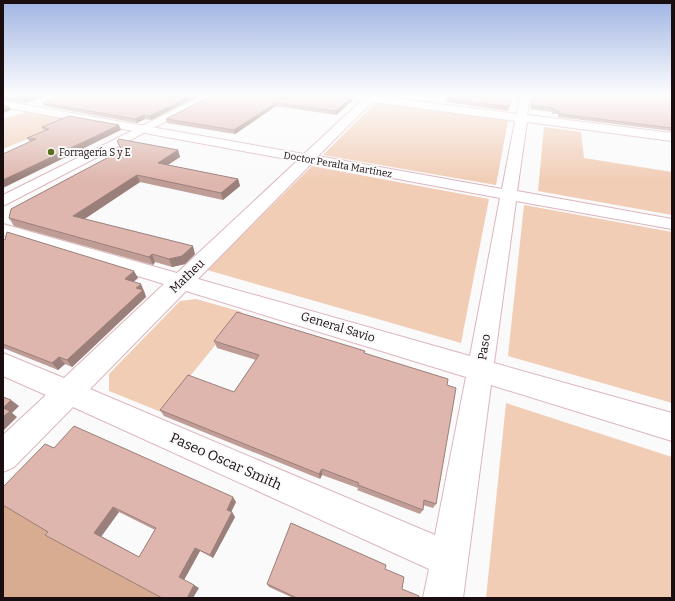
<svg xmlns="http://www.w3.org/2000/svg" width="675" height="601" font-family="Bitter,serif">
<style>
.green{fill:#f1cdb6}
.forest{fill:#d8ac90}
.lines{fill:none;stroke-linecap:round;stroke-linejoin:round}
.minor-casing{stroke:#ddb5bc;stroke-width:2}
.major-casing{stroke:#ddb5bc;stroke-width:2}
.minor{fill:#fff;fill-rule:evenodd}
.major{fill:#fff;fill-rule:evenodd}
.wall{fill:#bf9d96;fill-rule:evenodd}
.shaded-wall{fill:#9b7f7a}
.building{fill:#deb6ae;stroke:#9b7f7a;fill-rule:evenodd}
.poi-dot{fill:#576e1f;stroke:#fafafa;stroke-width:1.5}
.labels{text-anchor:middle;stroke-width:4;stroke-linejoin:round;paint-order:stroke}
.far-poi-label{font-size:10px;fill:#1a0d0f;stroke:#fafafa;text-anchor:start}
.far-street-label{font-size:10px;fill:#1a0d0f;stroke:#fafafa}
.street-label{font-size:12px;fill:#1a0d0f;stroke:#fafafa}
.near-street-label{font-size:14px;fill:#1a0d0f;stroke:#fafafa}
</style>
<rect width="100%" height="100%" fill="#fafafa"/>
<g class="green">
<polygon points="375,103 508,121 496,185 323,155"/>
<polygon points="27,112 30,113 73,120 3,149 3,119"/>
<polygon points="544,127 581,132 584,158 672,172 672,215 538,191"/>
<polygon points="312,166 489,199 461,343 207,270"/>
<polygon points="524,205 672,232 672,403 508,356"/>
<polygon points="196,299 242,312 161,412 109,391 109,374 180,301"/>
<polygon points="506,403 672,457 672,598 486,598"/>
</g>
<polygon class="forest" points="3,487 180,579 168,598 3,598"/>
<g class="lines">
<defs>
<path id="minor" d="M352,96H377L517,114L520,96H530L527,115L672,133V141L527,122L517,191L672,219V229L516,201L494,363L672,413V441L491,385L463,598H423L429,569L73,407L14,467L3,472V435L46,395L3,376V353L64,378L164,284L3,235V224L177,273L297,161L3,107V101L304,154L361,101L352,99ZM372,102L515,121L502,189L318,156ZM312,163L500,198L470,356L198,279ZM186,291L466,377L435,535L90,389Z"/>
<polygon id="major" points="202,96 215,96 3,206 3,195"/>
</defs>
<use href="#minor" class="minor-casing"/>
<use href="#major" class="major-casing"/>
<use href="#minor" class="minor"/>
<use href="#major" class="major"/>
</g>
<g class="wall">
<polygon points="3,96 45,96 26,103 3,100"/>
<polygon points="59,96 198,96 151,120 145,119 137,123 44,106 43,103"/>
<polygon points="211,96 352,97 352,101 336,115 276,106 235,134 167,123 166,119"/>
<polygon points="512,96 508,111 446,102 446,98"/>
<polygon points="534,96 672,96 672,131 558,117 558,114 552,114 552,112 530,109"/>
<polygon points="42,127 121,130 30,142 27,138 44,131"/>
<polygon points="117,141 178,150 180,157 168,165 238,179 240,186 223,200 140,182 84,219 195,254 185,264 172,267 155,262 153,265 14,226 9,218 121,150"/>
<polygon points="3,239 138,278 133,281 144,291 146,297 72,367 65,364 58,370 3,348"/>
<polygon points="214,341 365,354 447,385 436,504 433,508 423,505 423,510 420,514 357,490 358,488 322,475 320,479 164,416 160,410 234,392 256,360 217,348"/>
<path d="M54,448L236,502L231,512L235,517L213,558L200,551L184,580L199,588L48,532ZM119,512L155,530L139,557L101,536Z"/>
<polygon points="385,569 402,589 419,598 293,598 269,587 267,584"/>
</g>
<g class="shaded-wall">
<polygon points="35,96 45,96 26,103 24,100"/>
<polygon points="191,96 198,96 151,120 150,116"/>
<polygon points="352,97 352,101 336,115 336,111"/>
<polygon points="276,103 276,106 235,134 234,130"/>
<polygon points="9,107 11,110 3,113 3,109"/>
<polygon points="144,115 145,119 137,123 135,119"/>
<polygon points="119,125 121,130 3,188 3,180"/>
<polygon points="178,150 180,157 161,169 158,163"/>
<polygon points="137,175 140,182 77,224 73,216"/>
<polygon points="238,179 240,186 223,200 221,193"/>
<polygon points="193,246 195,254 185,264 172,267 169,259"/>
<polygon points="152,254 155,262 153,265 149,257"/>
<polygon points="134,271 138,278 129,286 125,279"/>
<polygon points="141,284 144,291 146,297 72,367 67,360"/>
<polygon points="59,357 65,364 58,370 52,363"/>
<polygon points="11,400 19,406 12,413 17,417 3,431 3,408"/>
<polygon points="322,469 322,475 320,479 319,474"/>
<polygon points="233,497 236,502 230,514 227,510"/>
<polygon points="113,507 119,512 101,537 94,533"/>
<polygon points="232,512 235,517 213,558 210,555"/>
<polygon points="195,548 200,551 184,580 179,577"/>
<polygon points="194,585 199,588 193,598 187,598"/>
</g>
<g class="building">
<polygon points="3,96 35,96 24,100 3,97"/>
<polygon points="59,96 191,96 150,116 144,115 135,119 43,103"/>
<polygon points="211,96 352,96 352,97 336,111 276,103 234,130 166,119"/>
<polygon points="448,96 512,96 509,107 446,98"/>
<polygon points="534,96 672,96 672,128 559,114 559,111 553,110 553,108 531,106"/>
<polygon points="3,105 9,107 3,109"/>
<polygon points="69,116 119,125 3,180 3,154 36,139 27,138 49,129 42,127"/>
<polygon points="119,139 178,150 158,163 238,179 221,193 137,175 73,216 193,246 182,256 169,259 152,254 149,257 9,218 11,209 122,150 117,141"/>
<polygon points="7,232 134,271 125,279 141,284 136,288 143,290 67,360 59,357 52,363 3,344 3,239 5,240"/>
<polygon points="237,312 365,351 364,353 448,379 447,385 456,388 436,504 424,500 423,510 358,485 359,483 322,469 319,474 160,410 188,375 234,392 259,355 214,341"/>
<polygon points="3,397 11,400 3,408"/>
<polygon points="3,408 10,411 3,417"/>
<path d="M74,426L233,497L227,510L232,512L210,555L195,548L179,577L194,585L187,598H162L45,535L48,532L3,505V487L45,444L54,448ZM113,507L156,528L139,557L94,533Z"/>
<polygon points="291,523 386,565 385,569 404,577 402,589 419,596 419,598 297,598 267,584"/>
</g>
<linearGradient id="sky" x2="0" y2="1"><stop stop-color="#a0b4e3"/><stop offset="0.53" stop-color="#fdfdfd"/><stop offset="1" stop-color="#fdfdfd" stop-opacity="0"/></linearGradient>
<rect width="675" height="180" fill="url(#sky)"/>
<circle class="poi-dot" cx="51" cy="152" r="4"/>
<g class="labels">
<g class="far-poi-label">
<text x="59" y="156">Forragería S y E</text>
</g>
<g class="far-street-label">
<text transform="translate(338 164) rotate(10)" y="4">Doctor Peralta Martínez</text>
</g>
<g class="street-label">
<text transform="translate(187 276) rotate(-44)" y="4">Matheu</text>
<text transform="translate(338 327) rotate(17)" y="4">General Savio</text>
<text transform="translate(484 347) rotate(-81)" y="4">Paso</text>
</g>
<g class="near-street-label">
<text transform="translate(226 461) rotate(24)" y="5">Paseo Oscar Smith</text>
</g>
</g>
<rect width="675" height="601" fill="none" stroke="#1a0d0f" stroke-width="8"/>
</svg>
